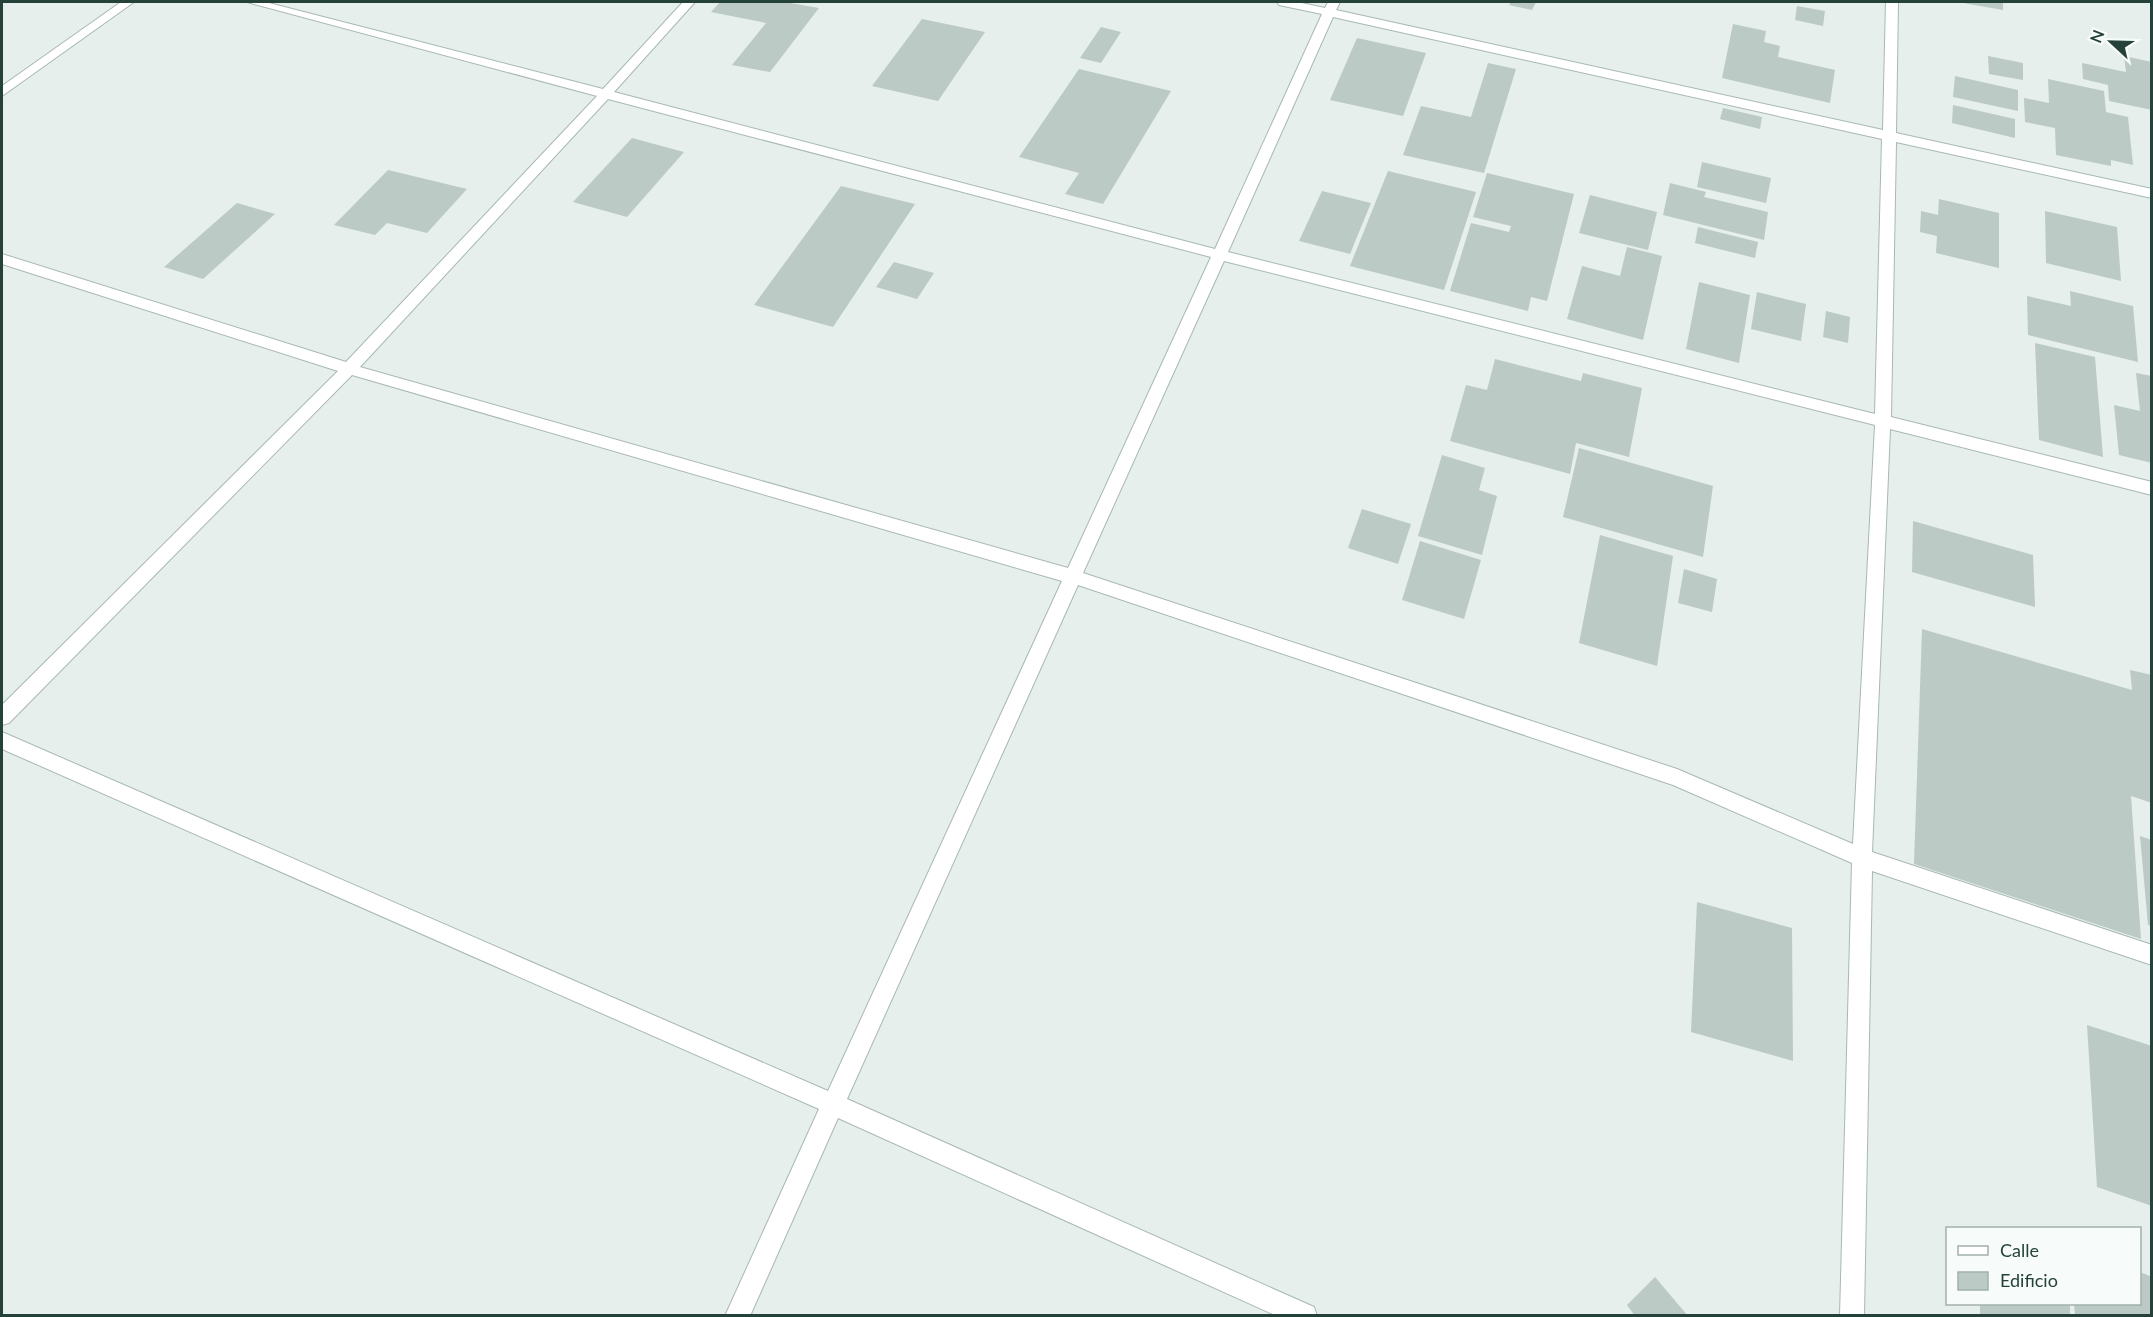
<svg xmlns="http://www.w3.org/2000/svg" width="2153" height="1317" font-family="Lato,sans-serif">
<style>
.building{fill:#bbcac4}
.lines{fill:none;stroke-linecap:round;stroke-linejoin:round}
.minor-casing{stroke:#a8b8b2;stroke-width:2}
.minor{fill:#fff;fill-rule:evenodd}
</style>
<rect width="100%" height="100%" fill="#e6efeb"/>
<g class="building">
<polygon points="720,2 785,2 819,8 770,72 732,65 766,23 711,12"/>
<polygon points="1511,2 1536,2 1532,10 1509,5"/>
<polygon points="1963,2 2003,2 2003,10 1963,3"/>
<polygon points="1797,6 1825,11 1823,26 1795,20"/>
<polygon points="922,19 985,32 938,101 872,86"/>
<polygon points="1733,24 1766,31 1764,42 1780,46 1778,57 1835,70 1830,103 1722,78"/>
<polygon points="1101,27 1121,32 1101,63 1080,58"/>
<polygon points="1357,38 1426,53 1403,116 1330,100"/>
<polygon points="1988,56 2023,63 2023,80 1989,74"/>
<polygon points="2124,56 2152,62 2152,110 2109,101 2108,85 2083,79 2082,63 2126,72"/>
<polygon points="1488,63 1516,69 1484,173 1403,155 1421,106 1471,117"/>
<polygon points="1079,69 1171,91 1103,204 1065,194 1079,173 1019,157"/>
<polygon points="1955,76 2018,90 2018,111 1953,97"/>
<polygon points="2048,79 2104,91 2106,112 2128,117 2133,165 2111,160 2111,166 2056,155 2055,128 2025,122 2024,98 2049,103"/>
<polygon points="1953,105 2015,119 2015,138 1952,123"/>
<polygon points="1723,108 1762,117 1760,129 1720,119"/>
<polygon points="632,138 684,152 627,217 573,202"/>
<polygon points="1702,162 1771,178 1766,203 1697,187"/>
<polygon points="388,170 467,189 427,233 387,223 375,235 334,225"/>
<polygon points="1388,171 1476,192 1444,290 1350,266"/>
<polygon points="1487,173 1574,194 1547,301 1531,297 1528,311 1450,291 1471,223 1509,232 1511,226 1473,217"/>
<polygon points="1670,183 1706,192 1704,197 1768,212 1764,240 1663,215"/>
<polygon points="841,186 915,204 833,327 754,305"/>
<polygon points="1322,191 1371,203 1350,254 1299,241"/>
<polygon points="1590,195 1657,212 1648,250 1579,233"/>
<polygon points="1939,199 1999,213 1999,268 1936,253 1937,236 1920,232 1921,211 1938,215"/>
<polygon points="237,203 275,214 203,279 164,267"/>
<polygon points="2045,211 2117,227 2121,281 2046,263"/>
<polygon points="1698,227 1758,242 1755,258 1695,243"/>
<polygon points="1627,247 1662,256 1643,340 1567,319 1582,266 1620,276"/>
<polygon points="894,262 934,273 917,299 876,287"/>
<polygon points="1699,282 1750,295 1739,363 1686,349"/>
<polygon points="2070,291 2133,306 2138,362 2028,335 2027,296 2071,306"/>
<polygon points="1757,292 1806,304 1801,341 1751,329"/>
<polygon points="1826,311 1850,317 1848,343 1823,337"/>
<polygon points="2035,343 2095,357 2103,457 2039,440"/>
<polygon points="1495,359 1581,381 1583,373 1642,388 1629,457 1576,443 1570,474 1450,441 1466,385 1487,390"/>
<polygon points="2136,373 2152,376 2152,463 2119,455 2114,405 2140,411"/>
<polygon points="1579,448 1713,486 1703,557 1563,517"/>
<polygon points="1442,455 1485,468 1479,490 1497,496 1482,555 1418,536"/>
<polygon points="1362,509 1411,524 1398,564 1348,548"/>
<polygon points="1913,521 2033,555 2035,607 1912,572"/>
<polygon points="1600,535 1673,556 1657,666 1579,643"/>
<polygon points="1420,541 1481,560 1464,619 1402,600"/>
<polygon points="1684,569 1717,579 1712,612 1678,603"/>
<polygon points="1922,629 2132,690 2130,670 2152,675 2152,803 2131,796 2141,939 1914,864"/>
<polygon points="2140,836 2152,840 2152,926 2148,925"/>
<polygon points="1697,902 1792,928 1793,1061 1691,1032"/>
<polygon points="2087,1025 2152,1046 2152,1206 2097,1187"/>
<polygon points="2140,1272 2152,1277 2152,1316 2075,1316 2074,1304 2140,1304"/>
<polygon points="1655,1277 1688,1316 1635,1316 1627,1305"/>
<polygon points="1980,1304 2063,1304 2070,1306 2070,1316 1980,1316"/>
</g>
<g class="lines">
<defs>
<g id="minor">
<polygon points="121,2 134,2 2,96 2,86"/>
<path d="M247,2H265L603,89L683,2H695L614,92L1215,249L1322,14L1279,5L1277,2H1297L1325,8L1328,2H1340L1336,10L1883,130L1886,2H1898L1896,133L2152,189V198L1896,142L1891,417L2152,482V495L1890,429L1872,852L2152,945V965L1872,871L1864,1316H1840L1852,863L1673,785L1078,585L847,1099L1314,1307L1317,1316H1277L838,1118L750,1316H725L819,1109L2,749V732L828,1091L1062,581L352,375L9,723L2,725V705L338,371L2,264V254L346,362L597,96ZM1333,17L1882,139L1875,414L1228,252ZM608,99L1211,257L1068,568L360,367ZM1224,261L1875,425L1853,844L1677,769L1083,573Z"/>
</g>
</defs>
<use href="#minor" class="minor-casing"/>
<use href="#minor" class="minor"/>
</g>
<rect width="2153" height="1317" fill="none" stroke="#24423a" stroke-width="6"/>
<rect x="1946" y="1227" width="195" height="78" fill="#f7fbf9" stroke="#a3b1ad" stroke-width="1.5"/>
<rect x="1958" y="1246" width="30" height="9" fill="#ffffff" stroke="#a3b1ad" stroke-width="1.5"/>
<text x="2000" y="1257" font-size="18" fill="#24423a">Calle</text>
<rect x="1958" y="1272" width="30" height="18" fill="#bbcac4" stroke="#a3b1ad" stroke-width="1.5"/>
<text x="2000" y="1287" font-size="18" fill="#24423a">Edificio</text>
<g transform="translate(2111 42) rotate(292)" stroke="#f7fbf9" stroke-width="4.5" paint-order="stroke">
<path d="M0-4.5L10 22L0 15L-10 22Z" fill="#24423a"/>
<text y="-9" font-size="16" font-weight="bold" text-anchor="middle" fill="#24423a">N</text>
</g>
</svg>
